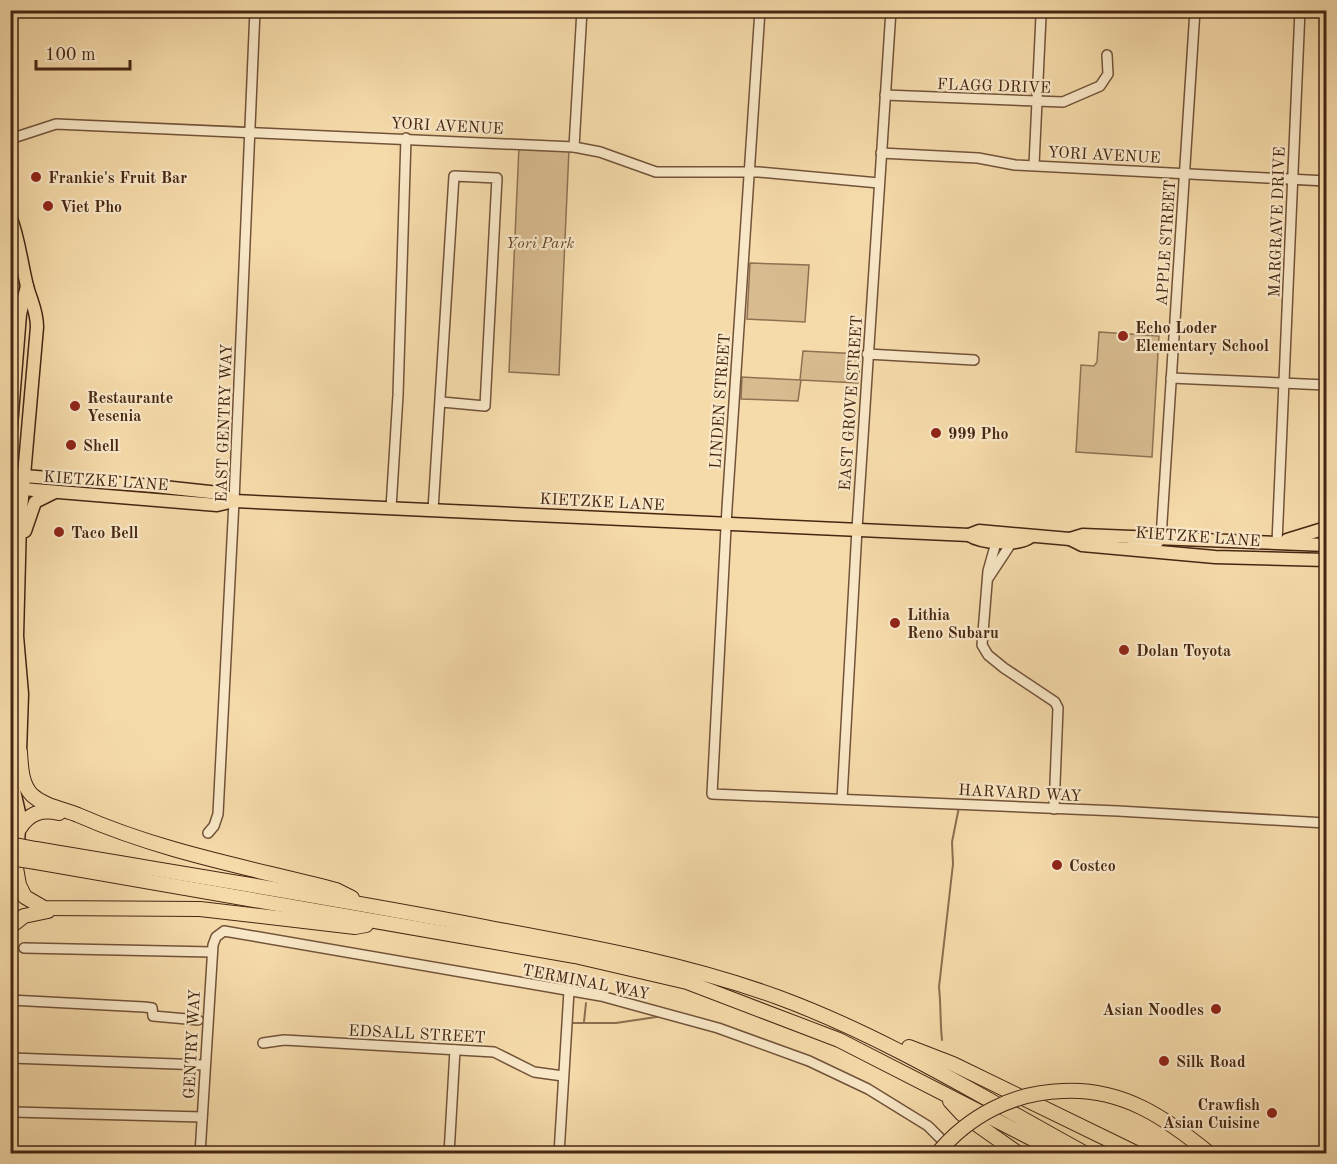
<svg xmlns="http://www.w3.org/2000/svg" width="1337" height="1164" font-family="'Old Standard TT',serif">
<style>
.green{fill:#d8bc90;stroke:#8f7152;stroke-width:1.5}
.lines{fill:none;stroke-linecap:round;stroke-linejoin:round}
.stream{stroke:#8c6d4f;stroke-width:2}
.minor-casing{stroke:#725339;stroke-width:12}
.major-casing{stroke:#462613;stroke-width:15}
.highway-casing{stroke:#462613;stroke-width:16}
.minor{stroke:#f9e8c8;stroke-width:9}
.major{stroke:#f6dbaa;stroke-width:12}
.highway{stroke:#f6dbaa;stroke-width:14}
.highway-bridge-casing{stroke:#462613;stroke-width:16;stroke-linecap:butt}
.highway-bridge{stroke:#f6dbaa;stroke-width:14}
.poi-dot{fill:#8f2418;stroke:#f9e8c8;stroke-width:2}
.labels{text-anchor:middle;stroke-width:4.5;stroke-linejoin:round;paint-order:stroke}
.street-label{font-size:16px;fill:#462613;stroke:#f9e8c8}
.poi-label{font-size:16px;font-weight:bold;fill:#462613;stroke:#f9e8c8;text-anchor:start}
.park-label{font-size:16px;font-style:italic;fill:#63442c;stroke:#f9e8c8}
</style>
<rect width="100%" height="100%" fill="#f6dbaa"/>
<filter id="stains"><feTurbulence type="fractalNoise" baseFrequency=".00333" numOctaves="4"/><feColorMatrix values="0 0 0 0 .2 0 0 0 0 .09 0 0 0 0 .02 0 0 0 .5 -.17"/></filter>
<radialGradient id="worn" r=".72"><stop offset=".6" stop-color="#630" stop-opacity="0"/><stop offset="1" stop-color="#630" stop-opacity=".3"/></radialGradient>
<g class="green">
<polygon points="519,146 569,149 559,375 509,372"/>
<polygon points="750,263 809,265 805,322 747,319"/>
<polygon points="1099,332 1159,336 1152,457 1076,452 1081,365 1094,366 1097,362"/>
<polygon points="803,351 861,354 858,383 801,380 798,401 741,399 742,377 800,380"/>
</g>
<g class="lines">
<g class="stream">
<polyline points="584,1022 586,1003"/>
<polyline points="571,1023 616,1023 663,1016"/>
<path d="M942,1040C940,1021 941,1005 939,987L953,864L952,842L959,807"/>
</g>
<defs>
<g id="minor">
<polyline points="760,10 727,508 712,794 1118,811 1326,823"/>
<polyline points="885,95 1063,102 1100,86 1108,74 1107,55"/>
<polyline points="10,139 56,124 574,147 600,152 656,172 759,172 879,183"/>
<polyline points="574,147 582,10"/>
<polyline points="881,153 978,158 1015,165 1326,181"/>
<polyline points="1034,165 1041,16"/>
<polyline points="867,354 974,360"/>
<polyline points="1171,378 1326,385"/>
<polyline points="391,508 398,395 406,138"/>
<polyline points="433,510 454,176 497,178 485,406 442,402"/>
<polyline points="997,539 988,571 982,645 988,655 1004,668 1055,702 1058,708 1054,809"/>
<polyline points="1277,543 1300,10"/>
<polyline points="1131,546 1158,543 1161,538 1195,10"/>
<polyline points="989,577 1012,542"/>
<polyline points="842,799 857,529 891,10"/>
<polyline points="208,833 214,826 218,814 234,501 255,10"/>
<polyline points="24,948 212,952"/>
<polyline points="10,1000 144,1007 152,1008 153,1016 198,1020"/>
<polyline points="263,1043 284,1040 494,1052 534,1072 563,1076"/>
<polyline points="11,1058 204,1065"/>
<polyline points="14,1112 202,1117"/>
<polyline points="200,1154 213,945 216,937 224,931 601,996 718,1028 809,1061 868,1089 928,1126 956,1154"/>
<polyline points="449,1154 455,1050"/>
<polyline points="559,1154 569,991"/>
</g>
<g id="major">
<path d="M10,216C19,239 21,262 27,286C31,301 37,311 37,327L20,521L17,636L22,694L20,752L18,773L10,796"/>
<polyline points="10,439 20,314 27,286"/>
<polyline points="10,475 154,486 219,493 234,501"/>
<path d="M10,488L217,505L234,501L969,535C981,543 1018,546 1030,537"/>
<polyline points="25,531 35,502 53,493"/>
<polyline points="969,535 979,531 1070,539 1083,535 1326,545"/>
<polyline points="1070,539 1082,545 1215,557 1326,560"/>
<polyline points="1287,540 1326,528"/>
<polyline points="13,786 20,817 17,854"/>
</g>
<g id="highway">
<path d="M20,752C21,766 21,784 32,795C44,806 63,809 78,815C162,852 247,867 336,890L352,898"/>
<path d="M20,828C29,813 42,809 59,813"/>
<path d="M36,849C189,875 343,899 495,929C592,947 687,964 780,998C888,1038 985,1099 1086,1154"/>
<polyline points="36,862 575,956 687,982 839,1040 1062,1154"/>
<polyline points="16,868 19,885 25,897 44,908 200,909 355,927 366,925"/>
<polyline points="10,927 24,916 48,911"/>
<polyline points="909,1047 953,1064 1138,1154"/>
<path d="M1063,1091C1123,1088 1166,1118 1210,1154"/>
<polyline points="950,1101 962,1114 1019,1154"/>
</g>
</defs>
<use href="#minor" class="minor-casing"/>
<use href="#major" class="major-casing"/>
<use href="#highway" class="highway-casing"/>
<use href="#minor" class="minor"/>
<use href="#major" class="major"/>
<use href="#highway" class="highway"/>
<defs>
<g id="highway-bridge">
<polyline points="10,844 36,849"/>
<polyline points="10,858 36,862"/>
<path d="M937,1154C968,1116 1014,1092 1063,1091"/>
</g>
</defs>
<use href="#highway-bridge" class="highway-bridge-casing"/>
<use href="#highway-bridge" class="highway-bridge"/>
</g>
<g class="poi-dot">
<circle cx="36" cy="177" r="6"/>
<circle cx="48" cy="206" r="6"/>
<circle cx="1123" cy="336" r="6"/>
<circle cx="75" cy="406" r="6"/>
<circle cx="936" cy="433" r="6"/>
<circle cx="71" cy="445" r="6"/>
<circle cx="59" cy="532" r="6"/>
<circle cx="895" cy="623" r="6"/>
<circle cx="1124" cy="650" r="6"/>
<circle cx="1057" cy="865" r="6"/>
<circle cx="1216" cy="1009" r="6"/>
<circle cx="1164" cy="1061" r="6"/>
<circle cx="1272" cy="1113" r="6"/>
</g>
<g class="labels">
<g class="street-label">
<text transform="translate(994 85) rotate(2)" y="6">FLAGG DRIVE</text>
<text transform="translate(447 125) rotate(3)" y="6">YORI AVENUE</text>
<text transform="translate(1104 154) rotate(3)" y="6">YORI AVENUE</text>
<text transform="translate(1276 222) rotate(-88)" y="6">MARGRAVE DRIVE</text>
<text transform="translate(1165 243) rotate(-86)" y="6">APPLE STREET</text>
<text transform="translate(719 401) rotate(-86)" y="6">LINDEN STREET</text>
<text transform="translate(850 403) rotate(-86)" y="6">EAST GROVE STREET</text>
<text transform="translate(223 423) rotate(-88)" y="6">EAST GENTRY WAY</text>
<text transform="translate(106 480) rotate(4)" y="6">KIETZKE LANE</text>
<text transform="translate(602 501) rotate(3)" y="6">KIETZKE LANE</text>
<text transform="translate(1198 536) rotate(4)" y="6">KIETZKE LANE</text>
<text transform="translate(1020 792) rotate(3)" y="6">HARVARD WAY</text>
<text transform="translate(586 981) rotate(11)" y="6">TERMINAL WAY</text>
<text transform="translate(417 1033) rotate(3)" y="6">EDSALL STREET</text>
<text transform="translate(191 1044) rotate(-87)" y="6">GENTRY WAY</text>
</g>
<g class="poi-label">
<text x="48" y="183">Frankie's Fruit Bar</text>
<text x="60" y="212">Viet Pho</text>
<text x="1135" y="333">Echo Loder<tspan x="1135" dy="18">Elementary School</tspan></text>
<text x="87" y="403">Restaurante<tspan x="87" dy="18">Yesenia</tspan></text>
<text x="948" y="439">999 Pho</text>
<text x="83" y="451">Shell</text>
<text x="71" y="538">Taco Bell</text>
<text x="907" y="620">Lithia<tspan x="907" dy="18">Reno Subaru</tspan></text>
<text x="1136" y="656">Dolan Toyota</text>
<text x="1069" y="871">Costco</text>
<text x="1204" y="1015" text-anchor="end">Asian Noodles</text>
<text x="1176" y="1067">Silk Road</text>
<text x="1260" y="1110" text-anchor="end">Crawfish<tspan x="1260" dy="18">Asian Cuisine</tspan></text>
</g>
<g class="park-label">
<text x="540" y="248">Yori Park</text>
</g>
</g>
<rect width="1337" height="1164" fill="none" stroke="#f6dbaa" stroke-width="36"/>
<rect x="12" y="12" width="1313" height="1140" fill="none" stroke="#462613" stroke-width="3"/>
<rect x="18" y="18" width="1301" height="1128" fill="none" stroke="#462613" stroke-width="1.5"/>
<path d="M36 60v9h94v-9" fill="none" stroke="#462613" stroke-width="3"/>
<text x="45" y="60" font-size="18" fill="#462613" stroke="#f9e8c8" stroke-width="4.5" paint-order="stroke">100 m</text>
<rect width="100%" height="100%" filter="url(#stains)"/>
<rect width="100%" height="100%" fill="url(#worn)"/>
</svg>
